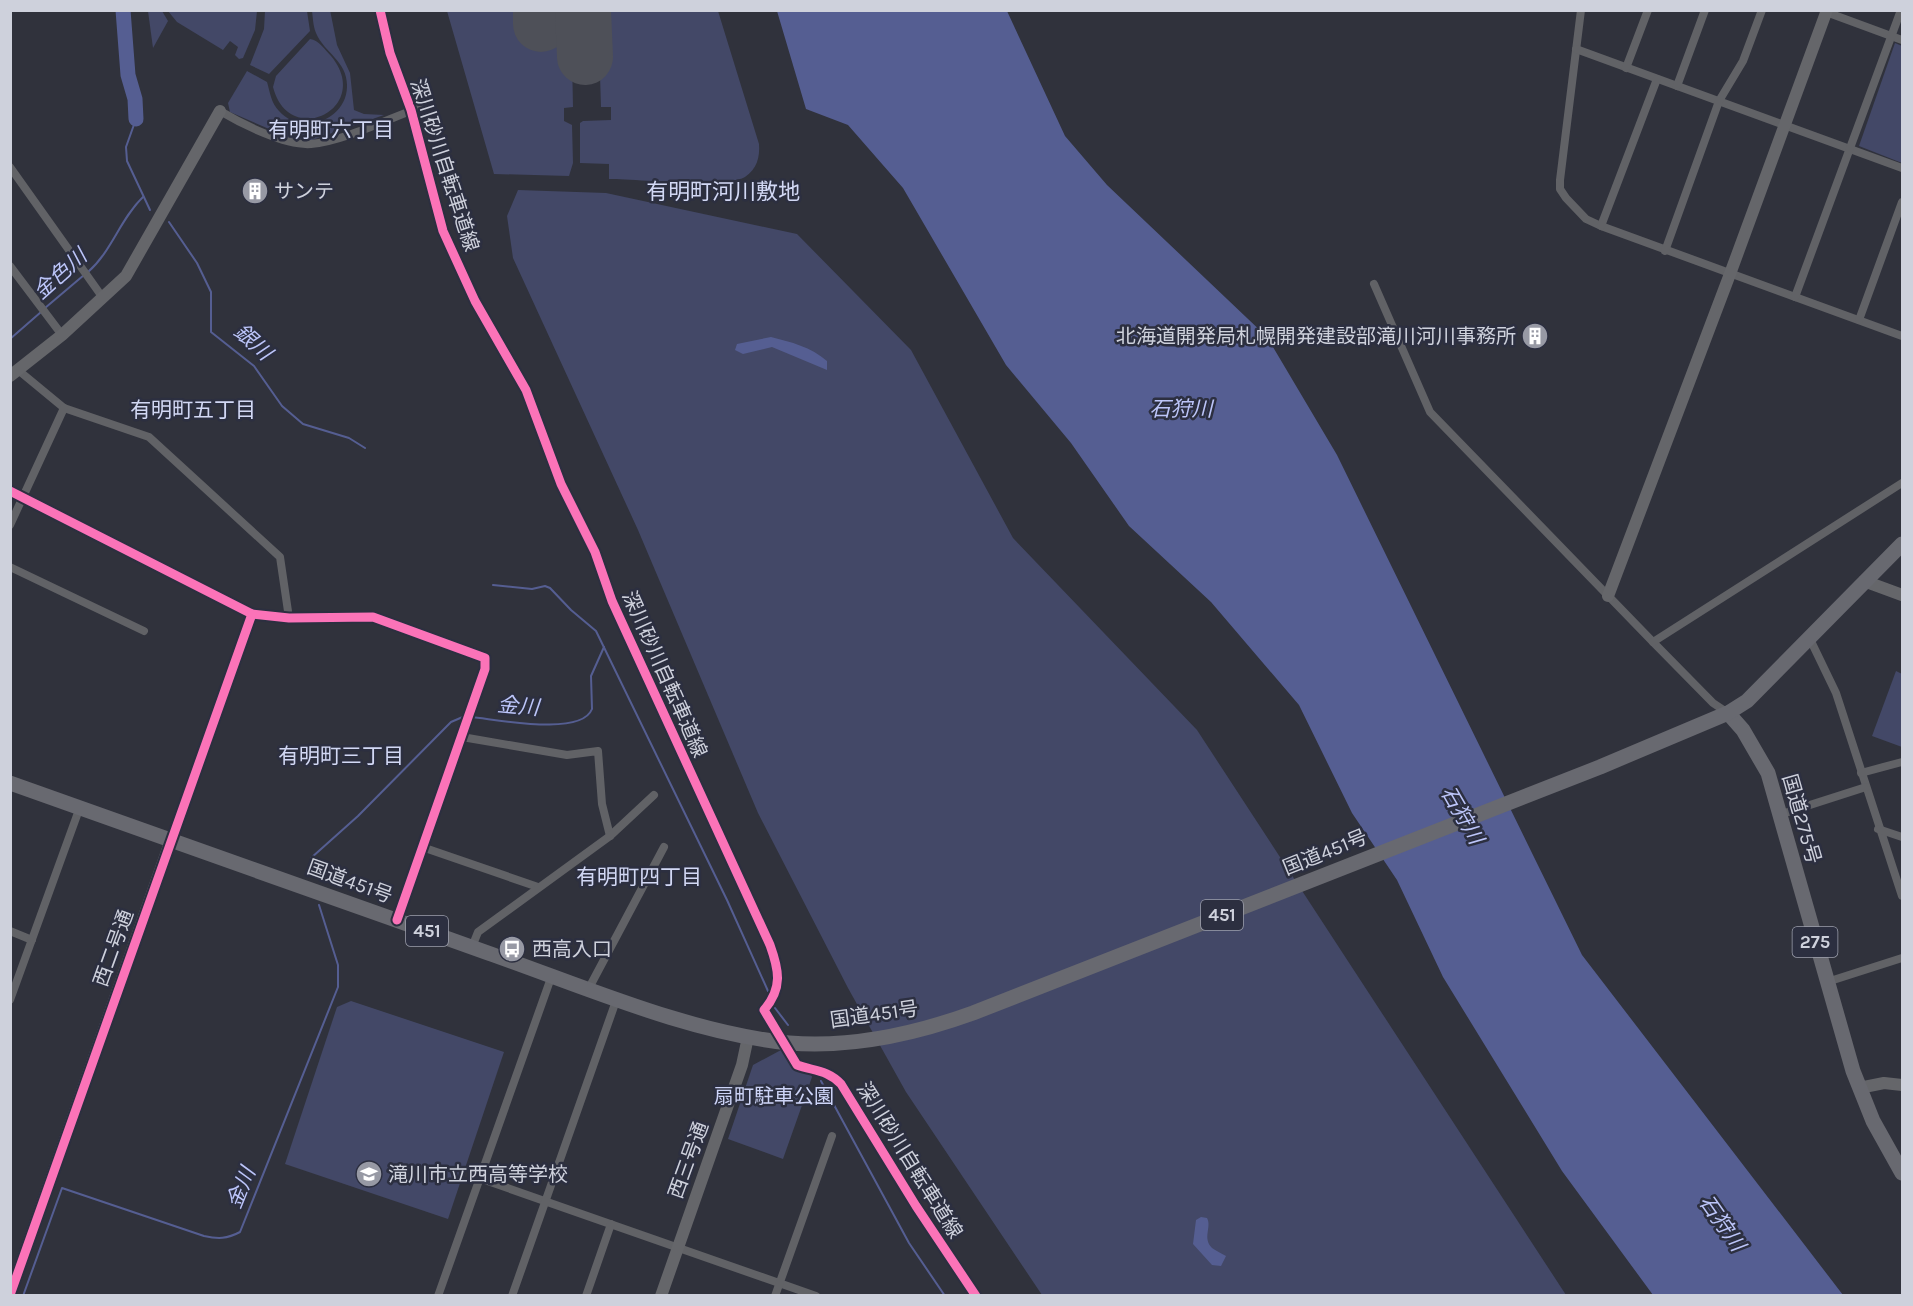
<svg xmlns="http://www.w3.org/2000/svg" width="1913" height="1306" font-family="Karla,'Noto Sans JP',sans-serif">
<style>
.green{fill:#434867}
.water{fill:#555e92}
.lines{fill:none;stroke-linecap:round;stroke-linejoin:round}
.stream{stroke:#555e92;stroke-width:2}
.river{stroke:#555e92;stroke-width:15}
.runway{stroke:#4e5058;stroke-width:56}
.street{stroke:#616266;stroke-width:8}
.secondary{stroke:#65666a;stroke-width:12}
.highway{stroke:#686970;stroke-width:15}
.cycleway-casing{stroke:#2c2f40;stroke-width:13}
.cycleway{stroke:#fb73b8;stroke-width:9}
.labels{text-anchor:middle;stroke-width:5;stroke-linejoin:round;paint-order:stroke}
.shield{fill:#2c2f40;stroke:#9da0ad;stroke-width:1.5}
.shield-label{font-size:18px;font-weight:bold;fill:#ced1dc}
.street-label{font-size:20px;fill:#ced1dc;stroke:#2c2f40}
.poi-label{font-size:20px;fill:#ced1dc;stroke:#2c2f40;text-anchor:start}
.park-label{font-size:20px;fill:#cdd4f7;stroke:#2c2f40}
.neighbourhood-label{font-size:21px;fill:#d2d8f4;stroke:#2c2f40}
.water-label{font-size:21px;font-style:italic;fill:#bcc5f9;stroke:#2c2f40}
.quarter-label{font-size:22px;fill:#d2d8f4;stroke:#2c2f40}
</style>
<rect width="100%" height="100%" fill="#30323c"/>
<g class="green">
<path d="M330,10L337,45L350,73L354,110L364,114L384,115L312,140L290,138L230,112L228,103L247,71L267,82C270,92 271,103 279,111C301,136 346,121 347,87C348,61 325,54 316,33C313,26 313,18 312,11Z"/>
<polygon points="148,11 162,11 168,21 153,48"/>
<polygon points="168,11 257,11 255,30 243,58 239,59 235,55 238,47 230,41 223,50 177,22"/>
<polygon points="265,11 307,11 310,31 269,74 250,65 264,29"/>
<polygon points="447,11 571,11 573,107 564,108 564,121 572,125 573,163 569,176 494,174"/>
<polygon points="575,11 595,11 596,67 587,76 577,67"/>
<path d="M598,11H718L759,144C760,157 757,169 745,177C727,188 634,179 609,179V164L580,163V123L583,121L611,120V107H601Z"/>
<path d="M310,39C319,40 325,50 331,56C374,108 289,150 273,87L276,76Z"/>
<polygon points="1895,43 1902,46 1902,163 1859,146"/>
<polygon points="518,190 606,193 797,234 911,350 1013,538 1197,730 1566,1295 1042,1295 906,1092 848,988 758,813 638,530 513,258 507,216"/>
<polygon points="1896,671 1902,674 1902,747 1872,736"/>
<polygon points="351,1001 504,1052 448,1219 285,1164 337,1007"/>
<polygon points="781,1050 798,1070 810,1071 812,1077 783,1159 728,1139 753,1065"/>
</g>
<g class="water">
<polygon points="777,11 1007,11 1065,136 1107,185 1267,337 1337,455 1582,955 1843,1295 1653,1295 1562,1171 1443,977 1397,880 1352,813 1299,705 1211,602 1129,526 1071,443 1006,365 903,188 848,125 806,109"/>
<path d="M771,337C791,342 811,347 827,361V370L772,347L743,354L735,350L737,344Z"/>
<path d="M1201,1217L1207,1218C1212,1227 1202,1238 1212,1248C1216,1251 1221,1253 1226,1256L1221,1266L1212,1265L1193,1244L1196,1220Z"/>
</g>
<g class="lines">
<g class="stream">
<polyline points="136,119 126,147 127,161 150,210"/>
<polyline points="169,222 197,263 211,292 211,332 254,366 282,406 303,424 349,438 365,448"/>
<path d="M88,272C112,251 120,219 143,197"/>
<polyline points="45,308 84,275"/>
<polyline points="10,339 41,312"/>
<polyline points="493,585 532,589 545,586 550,588 571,610 596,631 727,900 768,991"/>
<path d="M471,717C495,719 581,737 592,709L591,676L604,647"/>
<polyline points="322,881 313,870 311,858 358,816 451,722 465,716"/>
<polyline points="775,1008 788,1025"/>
<polyline points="821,1081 909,1243 945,1296"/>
<path d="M23,1296L62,1188L204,1236C218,1239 227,1239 240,1232L338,987V965L319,905"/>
</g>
<polyline class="river" points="123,10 128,75 135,99 136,119"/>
<g class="runway">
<polyline points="541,10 541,24"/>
<polyline points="583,10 585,57"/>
</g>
<g class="street">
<polyline points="1581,10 1560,180 1560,189 1566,198 1586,219 1601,226 1902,336"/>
<polyline points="1826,12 1902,40"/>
<polyline points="1576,49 1902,168"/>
<polyline points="1626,68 1648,10"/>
<polyline points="1677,86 1705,10"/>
<path d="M220,111C242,124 285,146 311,144C342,142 390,118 421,107"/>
<polyline points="10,167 103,298"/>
<polyline points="1601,226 1657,79"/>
<polyline points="1665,251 1719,101 1743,61 1762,10"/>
<polyline points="10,266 62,335"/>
<polyline points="1374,284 1430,412 1653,642 1713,703 1728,713"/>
<polyline points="1795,297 1901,10"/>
<polyline points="1859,320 1902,202"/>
<polyline points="18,370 64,408 149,437 208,491 280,557 289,618"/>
<polyline points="10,491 252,614 289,618 373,617 485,658 485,669 397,920"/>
<polyline points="10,525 64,408"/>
<polyline points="10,567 144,631"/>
<polyline points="1809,637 1836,693 1902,896"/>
<polyline points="1653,642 1902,483"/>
<polyline points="462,737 567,755 598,751 602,804 610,836"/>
<polyline points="1861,773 1902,762"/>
<polyline points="1779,815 1866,787"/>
<polyline points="1878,829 1902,837"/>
<polyline points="171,840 252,614"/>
<polyline points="422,847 538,887"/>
<polyline points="10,931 32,940"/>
<polyline points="472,947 478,932 610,836 654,795"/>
<polyline points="1827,982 1902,958"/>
<polyline points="589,988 664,847"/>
<polyline points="10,1000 80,807"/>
<polyline points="479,1178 816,1296"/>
<polyline points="438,1296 552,975"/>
<polyline points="512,1296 617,998"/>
<polyline points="586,1296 611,1224"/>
<polyline points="775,1296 832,1136"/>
</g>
<g class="secondary">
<polyline points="10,376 62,335 126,276 220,111"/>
<polyline points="1864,581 1902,595"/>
<polyline points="1608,596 1730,274 1827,10"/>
<polyline points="1859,1088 1884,1083 1902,1085"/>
<polyline points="10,1295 171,840"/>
<polyline points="661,1296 742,1065 748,1037"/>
</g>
<g class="highway">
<polyline points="1728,713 1743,730 1768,773 1853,1071 1873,1121 1902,1173"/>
<path d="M10,783C170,840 329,896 488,953C583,986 689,1033 789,1043C851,1048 915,1034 973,1013L1600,767L1728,713L1747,701L1902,544"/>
</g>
<defs>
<g id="cycleway">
<path d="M380,10L390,53L411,110L443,231L475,301L526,390L561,484L595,552L612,601L770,945C779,970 783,988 764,1010L797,1065C814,1071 828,1070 841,1084L916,1206L976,1296"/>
<polyline points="10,491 252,614 289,618 373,617 485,658 485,669 397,920"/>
<polyline points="10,1295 252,614"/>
</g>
</defs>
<use href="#cycleway" class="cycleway-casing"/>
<use href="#cycleway" class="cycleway"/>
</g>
<defs>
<symbol id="building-disc" viewBox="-11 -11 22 22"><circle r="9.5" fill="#9799a4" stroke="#2c2f40"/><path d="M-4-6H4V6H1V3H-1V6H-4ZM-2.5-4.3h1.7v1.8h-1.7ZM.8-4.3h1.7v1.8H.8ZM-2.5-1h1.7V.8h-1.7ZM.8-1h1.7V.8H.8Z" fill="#fff"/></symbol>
<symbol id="bus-disc" viewBox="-11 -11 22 22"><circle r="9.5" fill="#9799a4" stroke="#2c2f40"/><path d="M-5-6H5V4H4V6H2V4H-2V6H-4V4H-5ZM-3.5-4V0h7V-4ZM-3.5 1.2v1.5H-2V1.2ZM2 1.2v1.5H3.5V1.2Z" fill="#fff"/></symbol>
<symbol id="school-disc" viewBox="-11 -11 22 22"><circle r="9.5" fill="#9799a4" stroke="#2c2f40"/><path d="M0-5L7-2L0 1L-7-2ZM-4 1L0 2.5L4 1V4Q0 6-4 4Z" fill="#fff"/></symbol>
</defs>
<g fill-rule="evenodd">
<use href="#building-disc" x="240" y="176" width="30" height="30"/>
<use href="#building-disc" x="1520" y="321" width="30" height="30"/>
<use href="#bus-disc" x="497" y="934" width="30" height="30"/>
<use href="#school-disc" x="354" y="1159" width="30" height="30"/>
</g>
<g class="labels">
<g class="shield">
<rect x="1201" y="900" width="42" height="30" rx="4.5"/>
<rect x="406" y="916" width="42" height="30" rx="4.5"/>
<rect x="1792.5" y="927" width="45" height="30" rx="4.5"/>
</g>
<g class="shield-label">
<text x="1222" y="921">451</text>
<text x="427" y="937">451</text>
<text x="1815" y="948">275</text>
</g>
<g class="street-label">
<text transform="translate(445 165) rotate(72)" y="7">深川砂川自転車道線</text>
<text transform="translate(665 674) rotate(66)" y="7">深川砂川自転車道線</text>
<text transform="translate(1802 819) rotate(74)" y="7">国道275号</text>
<text transform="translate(1325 852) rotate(-22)" y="7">国道451号</text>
<text transform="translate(350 881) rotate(20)" y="7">国道451号</text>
<text transform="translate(113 948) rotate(-70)" y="7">西二号通</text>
<text transform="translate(874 1014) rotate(-8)" y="7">国道451号</text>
<text transform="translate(688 1160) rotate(-70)" y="7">西三号通</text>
<text transform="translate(910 1160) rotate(58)" y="7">深川砂川自転車道線</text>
</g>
<g class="poi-label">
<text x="274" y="198">サンテ</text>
<text x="1516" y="343" text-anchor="end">北海道開発局札幌開発建設部滝川河川事務所</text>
<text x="532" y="956">西高入口</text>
<text x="388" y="1181">滝川市立西高等学校</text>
</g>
<g class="park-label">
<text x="774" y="1103">扇町駐車公園</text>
</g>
<g class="neighbourhood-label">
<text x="331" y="137">有明町六丁目</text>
<text x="193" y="417">有明町五丁目</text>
<text x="341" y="763">有明町三丁目</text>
<text x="639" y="884">有明町四丁目</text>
</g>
<g class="water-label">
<text transform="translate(60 274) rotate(-42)" y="7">金色川</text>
<text transform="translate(253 342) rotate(42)" y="7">銀川</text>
<text x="1181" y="416">石狩川</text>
<text transform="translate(518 706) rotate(5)" y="7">金川</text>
<text transform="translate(1462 815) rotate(60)" y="7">石狩川</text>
<text transform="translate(241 1188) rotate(-68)" y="7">金川</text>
<text transform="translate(1722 1223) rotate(55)" y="7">石狩川</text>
</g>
<g class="quarter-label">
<text x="723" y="199">有明町河川敷地</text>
</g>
</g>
<rect width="1913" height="1306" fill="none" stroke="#ced1dc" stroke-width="24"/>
</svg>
